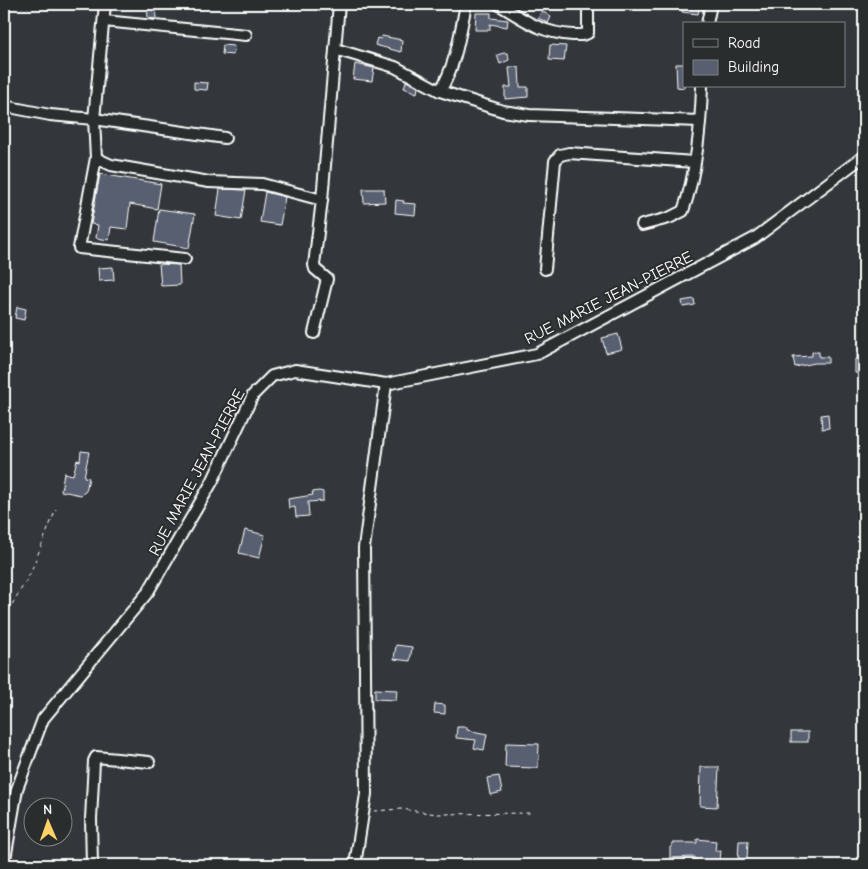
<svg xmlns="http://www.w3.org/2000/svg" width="868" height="869" font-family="'Comic Neue',sans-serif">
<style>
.building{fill:#595f71;stroke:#fff}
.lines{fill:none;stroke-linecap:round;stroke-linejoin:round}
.minor-casing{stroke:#fff;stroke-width:14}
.path{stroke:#fff;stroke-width:1;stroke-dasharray:4 4;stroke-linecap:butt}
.minor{stroke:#2a2d2e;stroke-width:10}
.labels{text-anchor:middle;stroke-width:4;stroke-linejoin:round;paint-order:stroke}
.street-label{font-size:16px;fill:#fff;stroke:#2a2d2e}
</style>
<rect width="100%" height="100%" fill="#33373b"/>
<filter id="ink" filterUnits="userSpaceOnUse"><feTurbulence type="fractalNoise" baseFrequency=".02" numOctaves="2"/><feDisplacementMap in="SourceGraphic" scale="10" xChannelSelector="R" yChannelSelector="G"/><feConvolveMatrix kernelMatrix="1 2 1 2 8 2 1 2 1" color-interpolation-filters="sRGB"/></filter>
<g filter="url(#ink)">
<g class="building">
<polygon points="147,4 155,4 156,19 148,18"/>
<polygon points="683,4 700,4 698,14 682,12"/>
<polygon points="542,11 551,17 548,23 538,18"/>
<polygon points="476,13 491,13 491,18 508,20 507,27 490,24 490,30 475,30"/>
<polygon points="382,36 402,40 401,52 375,45 377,38 381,39"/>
<polygon points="223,45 234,46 233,55 222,54"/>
<polygon points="550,45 566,46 564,61 549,60"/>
<polygon points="504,53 508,53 509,60 500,64 497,55"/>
<polygon points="355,64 374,68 372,81 353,79"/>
<polygon points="676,64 684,64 684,88 677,87"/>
<polygon points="519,67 520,87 528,87 528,97 505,99 505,87 511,87 509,68"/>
<polygon points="406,81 418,87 417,93 404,88"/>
<polygon points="194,82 208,83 207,90 194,89"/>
<polygon points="100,174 161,184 157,209 130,204 127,229 111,227 109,240 96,238 98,225 91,224"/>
<polygon points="220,189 246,190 241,220 216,216"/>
<polygon points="363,189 384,189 385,202 364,203"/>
<polygon points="265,192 285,197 280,225 260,222"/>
<polygon points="396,200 404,201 403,203 416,204 415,215 395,213"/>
<polygon points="159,209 195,214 189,248 154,242"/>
<polygon points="159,264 179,265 180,285 161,286"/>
<polygon points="113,267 114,280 99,281 98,268"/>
<polygon points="694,299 695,305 683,307 682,301"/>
<polygon points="17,307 26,309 24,320 15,318"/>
<polygon points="618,334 622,349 606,353 602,338"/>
<polygon points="812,352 819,352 819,357 828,357 828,363 815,363 795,367 793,357 812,356"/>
<polygon points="857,353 864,354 864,374 855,373 855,359 857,359"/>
<polygon points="828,414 829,428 822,429 821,415"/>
<polygon points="81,451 89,452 84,477 89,478 86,491 81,495 61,491 64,473 73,475 77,460 80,461"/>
<polygon points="319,491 323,492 323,501 308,502 309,516 296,517 295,507 289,508 288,499 313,495 312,492"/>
<polygon points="245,530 265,535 259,558 239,553"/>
<polygon points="396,645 412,647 410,661 394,659"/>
<polygon points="375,689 397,690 396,700 375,699"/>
<polygon points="435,704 445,705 445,714 434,713"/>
<polygon points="457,727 467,727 467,730 487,734 484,750 474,748 476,740 456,738"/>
<rect x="791" y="732" width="17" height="10"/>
<polygon points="506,743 539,744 538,768 505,767"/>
<polygon points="701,767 719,767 717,807 700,806"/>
<polygon points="499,776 502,792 490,795 487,778"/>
<polygon points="697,839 716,841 715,851 721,851 720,860 714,860 714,865 695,865 695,857 670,858 670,847 672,847 672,843 697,843"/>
<polygon points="739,841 748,841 747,859 738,858"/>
</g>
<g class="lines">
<defs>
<g id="minor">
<polyline points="105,4 94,119 96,158 79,248 185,259"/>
<path d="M498,4C524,20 541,33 573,35C578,35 583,36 588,33V4"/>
<polyline points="104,21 246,35"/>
<polyline points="707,24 711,4"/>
<polyline points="335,49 395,67 440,91 503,111 529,115 700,121"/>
<path d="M440,91C456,65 460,34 466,4"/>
<polyline points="4,106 50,115 94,119 225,138"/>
<polyline points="96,158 111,165 209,182 262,184 322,200"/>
<path d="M642,225L669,218L683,211C696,176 701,124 702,86"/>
<polyline points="545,269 555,161 560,155 569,153 694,162"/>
<polyline points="314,333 327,279 315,269 314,265 322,200 339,4"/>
<polyline points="4,865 17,789 43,719 148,592 212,482 253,395 272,376 295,370 386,384 537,354 755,238 864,156"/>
<polyline points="92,865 91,819 94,761 96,757 149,762"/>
<polyline points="355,865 366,794 364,548 386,384"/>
</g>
</defs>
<use href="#minor" class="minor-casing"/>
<g class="path">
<polyline points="4,618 30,574 56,509"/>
<polyline points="374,811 401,809 437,814 531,813"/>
</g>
<use href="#minor" class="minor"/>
</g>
</g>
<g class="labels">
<g class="street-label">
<text transform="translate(608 297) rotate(-27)" y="6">RUE MARIE JEAN-PIERRE</text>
<text transform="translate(196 472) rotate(-62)" y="6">RUE MARIE JEAN-PIERRE</text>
</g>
</g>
<rect width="868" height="869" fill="none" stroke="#2a2d2e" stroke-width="20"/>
<rect x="10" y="10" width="848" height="849" fill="none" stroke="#fff" stroke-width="2" filter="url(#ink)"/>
<rect x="683" y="22" width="162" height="65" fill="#2a2d2e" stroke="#7f8182"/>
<rect x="693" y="39" width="25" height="8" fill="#2a2d2e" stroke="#7f8182"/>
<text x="728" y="48" font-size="15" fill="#ffffff">Road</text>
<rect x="693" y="60" width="25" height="15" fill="#595f71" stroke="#7f8182"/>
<text x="728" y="72" font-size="15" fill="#ffffff">Building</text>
<g transform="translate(48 822) rotate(358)"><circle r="24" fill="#2a2d2e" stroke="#7f8182"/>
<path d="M0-4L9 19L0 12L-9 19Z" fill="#ffd166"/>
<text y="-8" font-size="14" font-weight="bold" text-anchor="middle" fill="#ffffff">N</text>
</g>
</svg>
